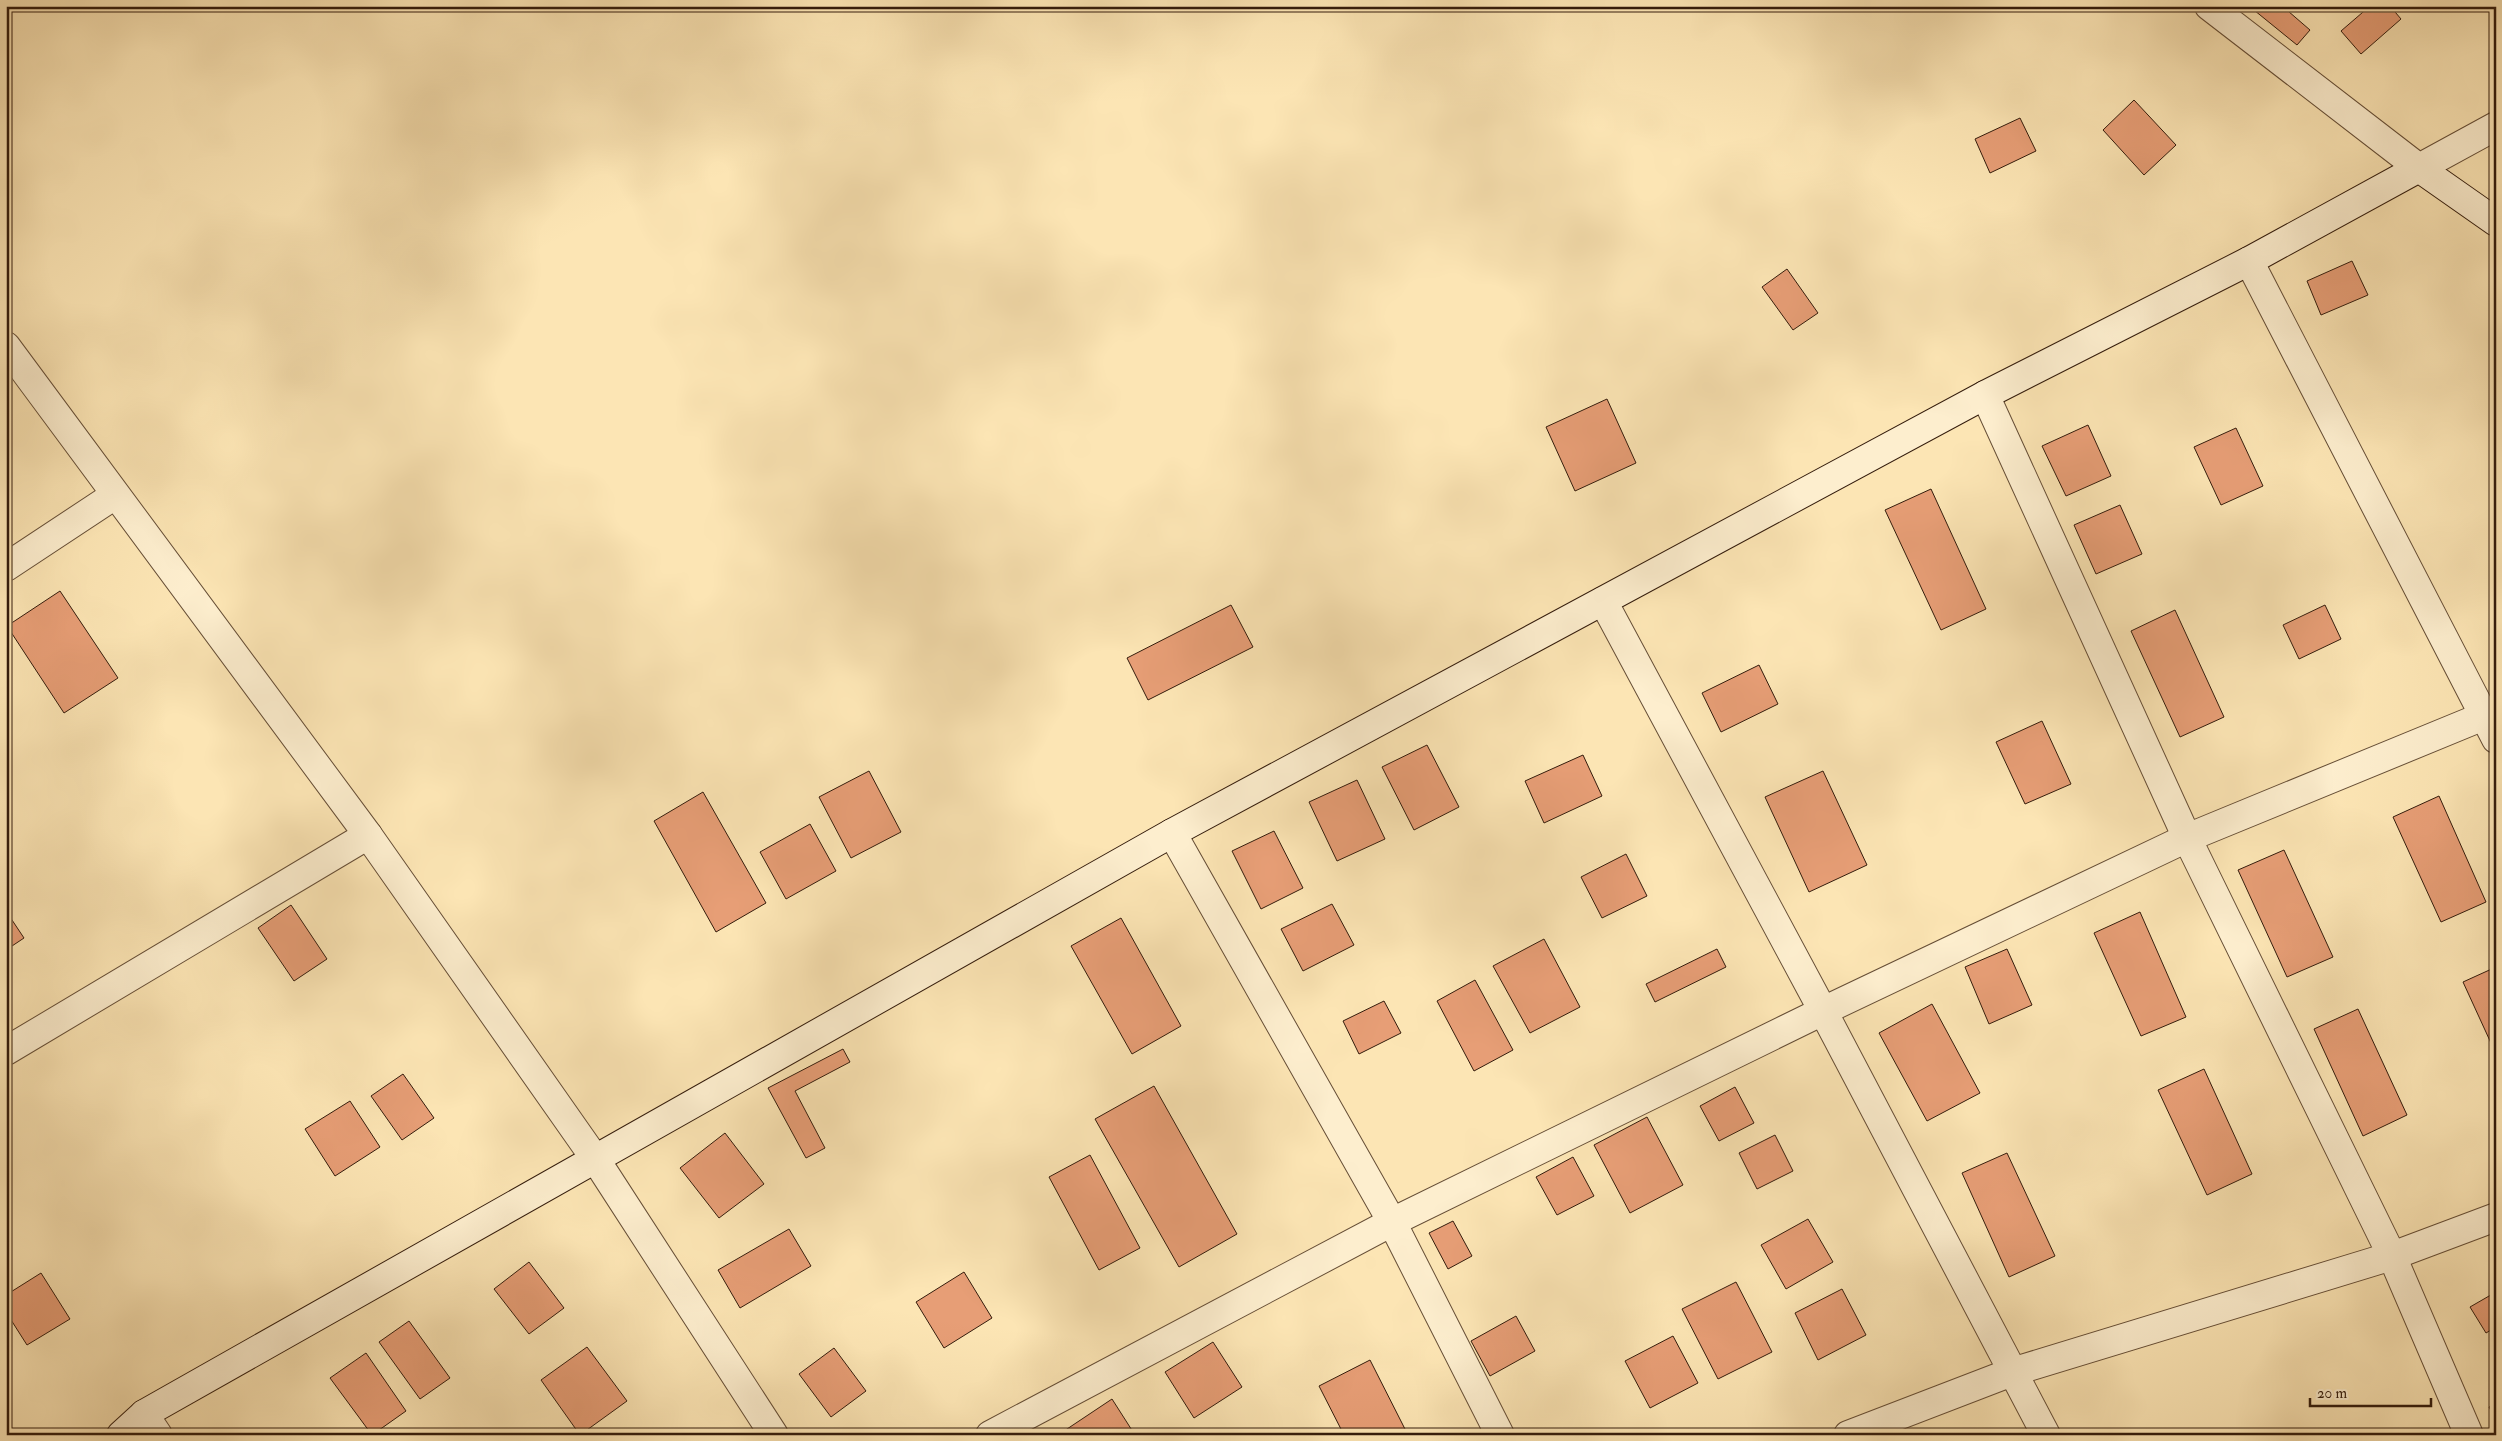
<svg xmlns="http://www.w3.org/2000/svg" width="2502" height="1441" font-family="'IM FELL Double Pica',serif">
<style>
.building{fill:#e79e76;stroke:#341c0c}
.lines{fill:none;stroke-linecap:round;stroke-linejoin:round}
.street-casing{stroke:#664e36;stroke-width:30}
.secondary-casing{stroke:#341c0c;stroke-width:30}
.street{stroke:#fdeece;stroke-width:28}
.secondary{stroke:#fdeece;stroke-width:28}
</style>
<rect width="100%" height="100%" fill="#fce5b4"/>
<filter id="stains"><feTurbulence type="fractalNoise" baseFrequency=".004" numOctaves="4"/><feColorMatrix values="0 0 0 0 .2 0 0 0 0 .09 0 0 0 0 .02 0 0 0 .5 -.17"/></filter>
<radialGradient id="worn" r=".72"><stop offset=".6" stop-color="#630" stop-opacity="0"/><stop offset="1" stop-color="#630" stop-opacity=".3"/></radialGradient>
<g class="building">
<polygon points="2249,6 2292,6 2288,11 2310,30 2297,45"/>
<polygon points="2370,6 2390,6 2401,19 2361,54 2341,31"/>
<polygon points="2134,100 2176,145 2144,175 2103,130"/>
<polygon points="2020,118 2036,151 1990,173 1975,139"/>
<polygon points="2352,261 2368,295 2321,315 2307,281"/>
<polygon points="1787,269 1818,313 1793,330 1762,287"/>
<polygon points="1607,399 1636,463 1575,491 1546,427"/>
<polygon points="2088,425 2111,476 2066,496 2042,446"/>
<polygon points="2236,428 2263,486 2221,505 2194,447"/>
<polygon points="1931,489 1986,609 1941,630 1885,510"/>
<polygon points="2120,505 2142,554 2096,574 2074,525"/>
<polygon points="60,591 118,678 64,713 7,626"/>
<polygon points="1231,605 1253,647 1148,700 1127,658"/>
<polygon points="2325,605 2341,639 2299,659 2283,625"/>
<polygon points="2175,610 2224,717 2180,737 2131,631"/>
<polygon points="1759,665 1778,704 1721,732 1702,693"/>
<polygon points="2042,721 2071,784 2025,804 1996,742"/>
<polygon points="1427,745 1459,807 1414,830 1382,767"/>
<polygon points="1583,755 1602,796 1544,823 1525,781"/>
<polygon points="869,771 901,832 851,858 819,797"/>
<polygon points="1823,771 1867,865 1809,892 1765,797"/>
<polygon points="1357,780 1385,839 1337,861 1309,802"/>
<polygon points="703,792 766,903 716,932 654,821"/>
<polygon points="2439,796 2486,902 2441,922 2393,817"/>
<polygon points="810,824 836,871 786,899 760,852"/>
<polygon points="1274,831 1303,888 1261,909 1232,851"/>
<polygon points="2284,850 2333,957 2287,977 2238,870"/>
<polygon points="1626,854 1647,896 1602,918 1581,877"/>
<polygon points="1332,904 1354,945 1303,971 1281,929"/>
<polygon points="291,905 327,959 294,981 258,928"/>
<polygon points="6,911 24,938 6,950"/>
<polygon points="2140,912 2186,1017 2141,1036 2094,933"/>
<polygon points="1121,918 1181,1026 1132,1054 1071,946"/>
<polygon points="1544,939 1580,1007 1530,1033 1493,966"/>
<polygon points="1717,949 1726,967 1655,1002 1646,984"/>
<polygon points="2007,949 2032,1005 1989,1024 1965,967"/>
<polygon points="2496,967 2496,1054 2463,982"/>
<polygon points="1475,980 1513,1050 1474,1071 1437,1001"/>
<polygon points="1384,1001 1401,1033 1359,1054 1343,1021"/>
<polygon points="1932,1004 1980,1093 1927,1121 1879,1033"/>
<polygon points="2358,1009 2407,1115 2363,1136 2314,1029"/>
<polygon points="843,1049 850,1062 795,1091 825,1148 806,1158 768,1088"/>
<polygon points="2204,1069 2252,1174 2207,1195 2158,1090"/>
<polygon points="403,1074 434,1118 402,1140 371,1096"/>
<polygon points="1154,1086 1237,1234 1179,1267 1095,1119"/>
<polygon points="1735,1087 1754,1123 1719,1141 1700,1106"/>
<polygon points="350,1101 380,1147 335,1176 305,1129"/>
<polygon points="1647,1117 1683,1185 1630,1213 1594,1145"/>
<polygon points="725,1133 764,1184 719,1218 680,1168"/>
<polygon points="1775,1135 1793,1171 1757,1189 1739,1153"/>
<polygon points="2007,1153 2055,1256 2009,1277 1962,1173"/>
<polygon points="1090,1155 1140,1248 1099,1270 1049,1177"/>
<polygon points="1573,1157 1594,1196 1557,1215 1536,1177"/>
<polygon points="1808,1219 1833,1262 1786,1289 1761,1245"/>
<polygon points="1453,1221 1472,1256 1448,1269 1429,1233"/>
<polygon points="789,1229 811,1266 740,1308 718,1270"/>
<polygon points="529,1262 564,1308 529,1334 494,1289"/>
<polygon points="964,1272 992,1318 944,1348 916,1302"/>
<polygon points="41,1273 70,1319 27,1345 6,1312 6,1295"/>
<polygon points="1736,1282 1772,1352 1718,1379 1682,1309"/>
<polygon points="1842,1289 1866,1335 1818,1360 1795,1313"/>
<polygon points="2496,1292 2496,1327 2486,1333 2470,1307"/>
<polygon points="1516,1316 1535,1351 1490,1376 1471,1341"/>
<polygon points="409,1321 450,1378 420,1399 379,1342"/>
<polygon points="1673,1336 1698,1383 1650,1408 1625,1361"/>
<polygon points="1213,1342 1242,1387 1194,1418 1165,1372"/>
<polygon points="587,1347 627,1401 580,1435 541,1380"/>
<polygon points="834,1348 866,1391 831,1417 799,1374"/>
<polygon points="366,1353 406,1411 372,1435 330,1378"/>
<polygon points="1370,1360 1408,1435 1344,1435 1319,1386"/>
<polygon points="1112,1399 1135,1435 1067,1435 1064,1431"/>
<polygon points="2496,1403 2496,1419 2489,1407"/>
</g>
<g class="lines">
<defs>
<g id="street">
<polyline points="2209,6 2419,168 2496,126"/>
<polyline points="2249,261 2496,739"/>
<polyline points="6,346 368,835 596,1160 774,1435"/>
<polyline points="1985,395 2187,838 2392,1256 2469,1435"/>
<polyline points="6,567 115,495"/>
<polyline points="1603,601 1823,1011 2046,1435"/>
<polyline points="1172,833 1392,1222 1500,1435"/>
<polyline points="6,1051 368,835"/>
<polyline points="144,1414 158,1435"/>
<polyline points="990,1435 1392,1222 1823,1011 2187,838 2496,711"/>
<polyline points="1848,1435 2012,1372 2392,1256 2496,1217"/>
</g>
<polyline id="secondary" points="121,1435 144,1414 1172,833 1985,395 2249,261 2419,168 2496,222"/>
</defs>
<use href="#street" class="street-casing"/>
<use href="#secondary" class="secondary-casing"/>
<use href="#street" class="street"/>
<use href="#secondary" class="secondary"/>
</g>
<rect width="2502" height="1441" fill="none" stroke="#fce5b4" stroke-width="25"/>
<rect x="8" y="8" width="2487" height="1426" fill="none" stroke="#341c0c" stroke-width="2.5"/>
<rect x="12" y="12" width="2477" height="1416" fill="none" stroke="#341c0c"/>
<path d="M2310 1398v8h121v-8" fill="none" stroke="#341c0c" stroke-width="2.5"/>
<text x="2317" y="1398" font-size="15" fill="#341c0c" stroke="#fdeece" stroke-width="4" paint-order="stroke">20 m</text>
<rect width="100%" height="100%" filter="url(#stains)"/>
<rect width="100%" height="100%" fill="url(#worn)"/>
</svg>
